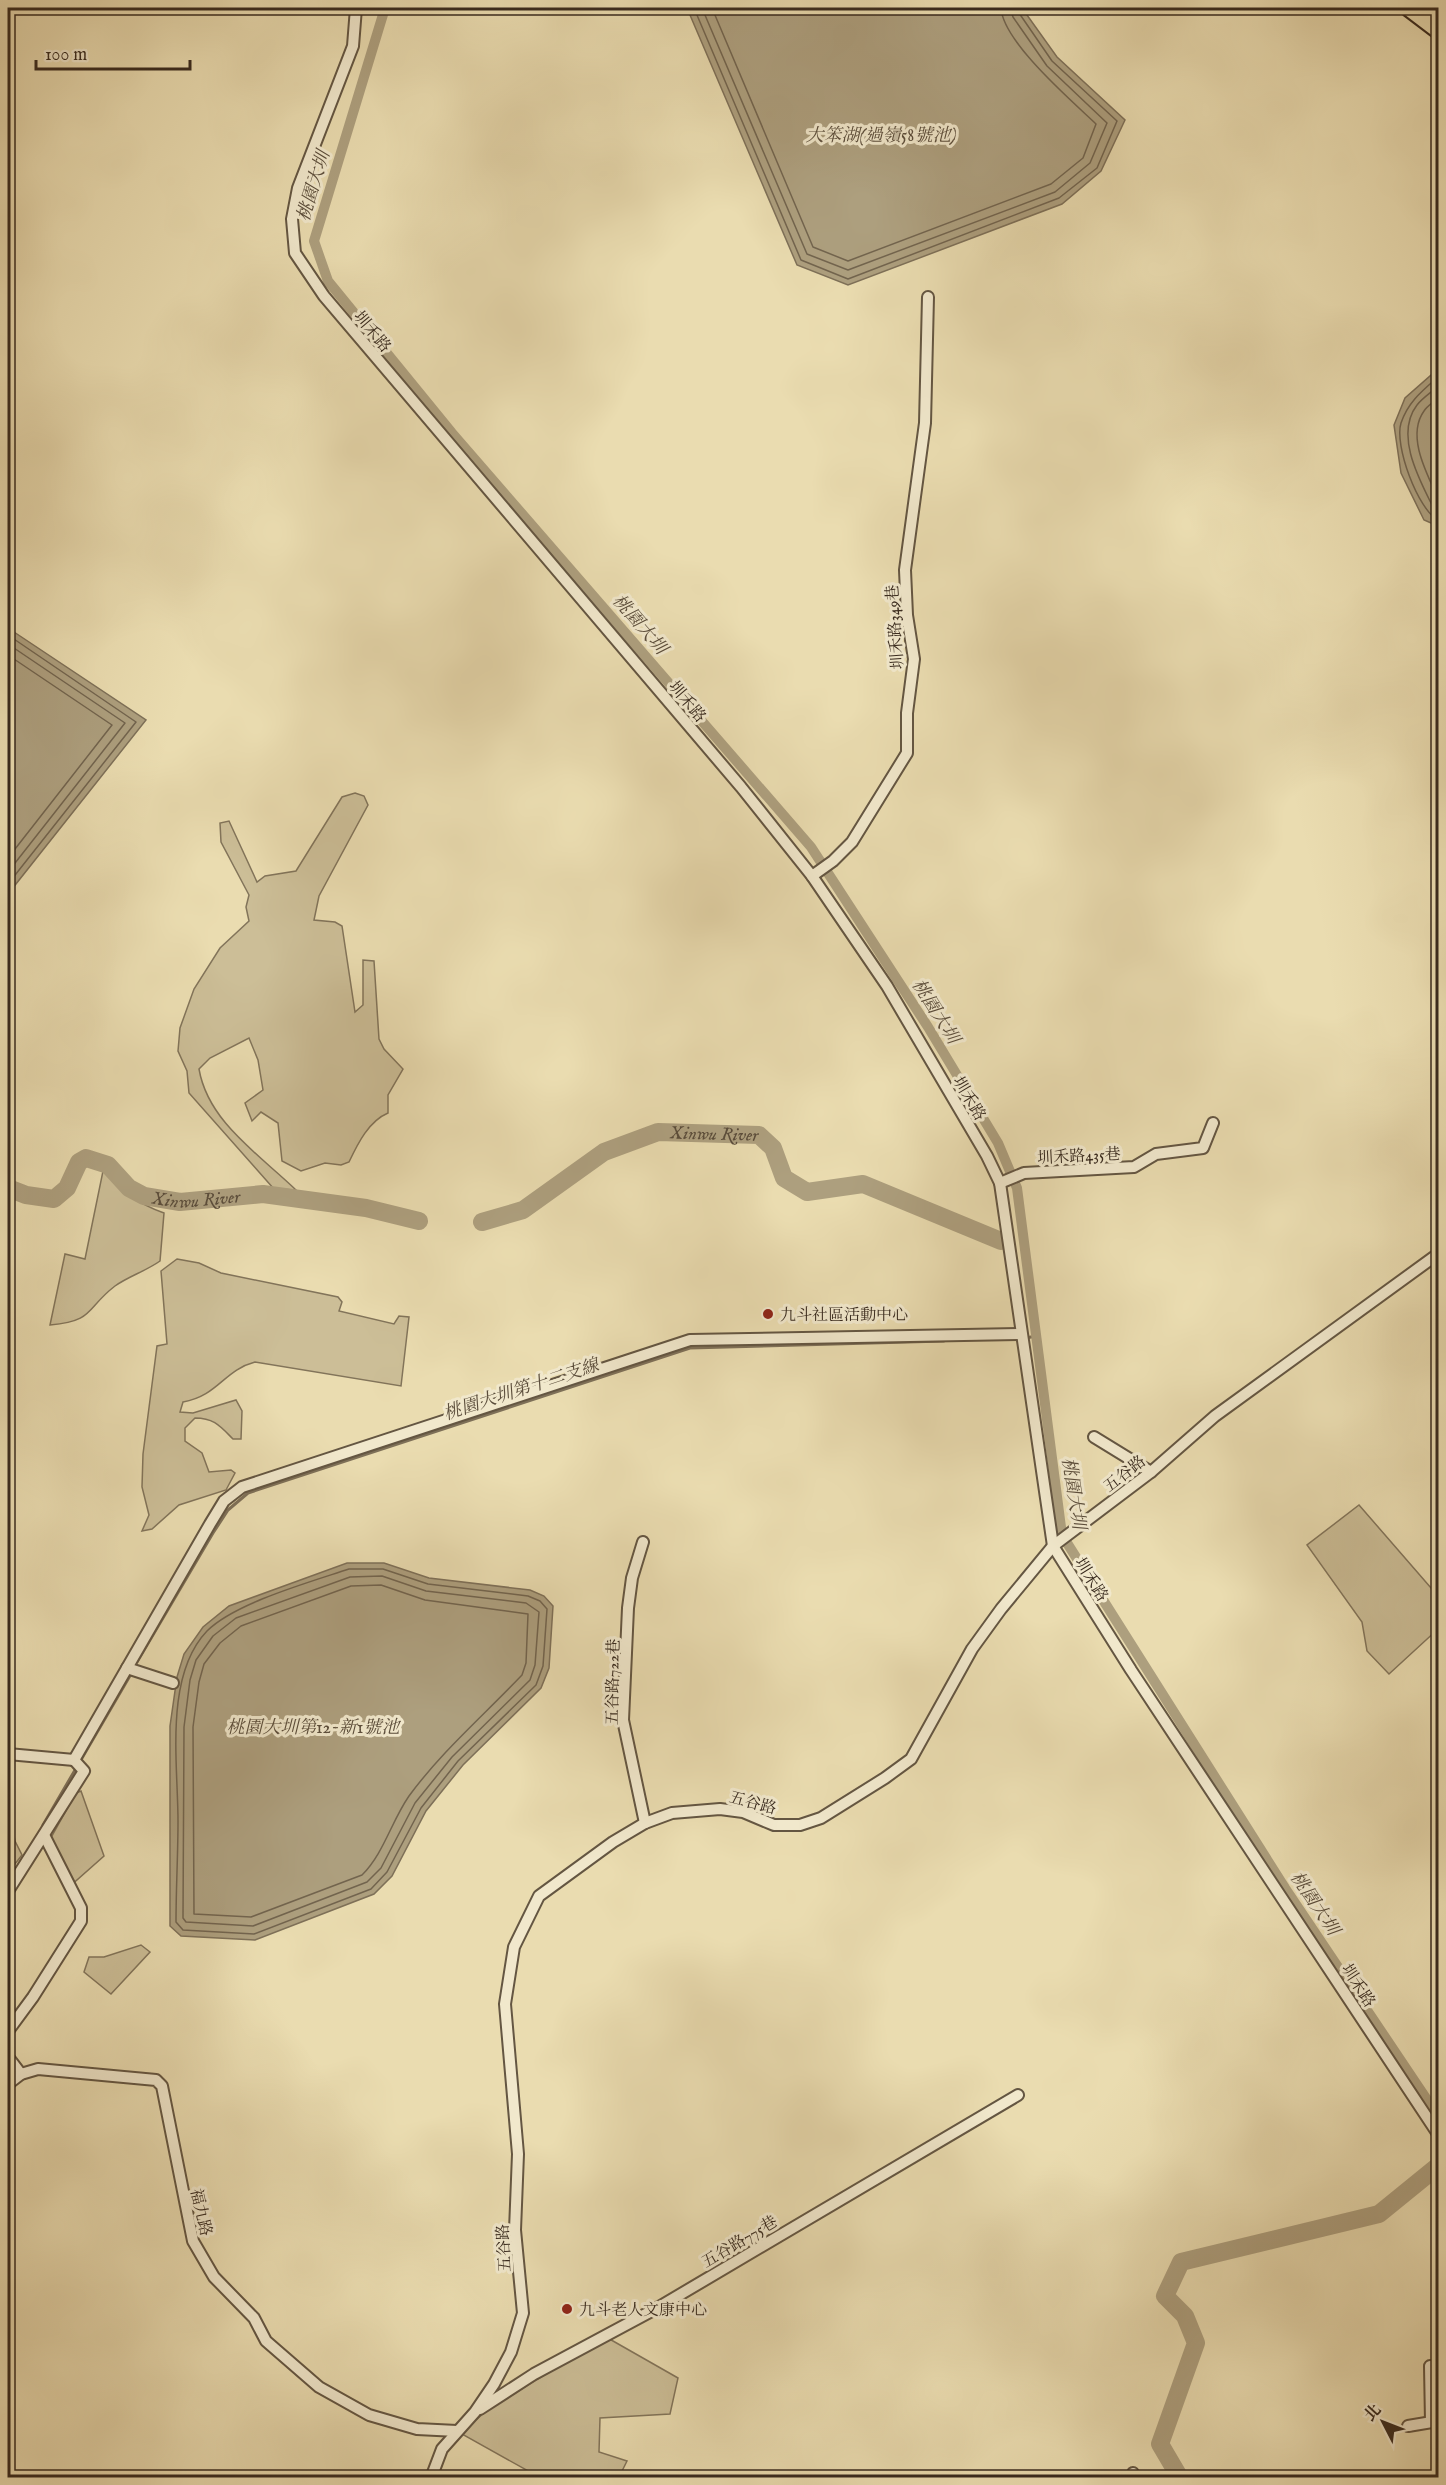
<svg xmlns="http://www.w3.org/2000/svg" width="1446" height="2485" font-family="'IM FELL English','Noto Serif TC',serif">
<style>
.green{fill:#ccbe97;stroke:#82745a;stroke-width:1.5}
.water{fill:#ad9f7e;stroke:#7e7058;stroke-width:1.5}
.lines{fill:none;stroke-linecap:round;stroke-linejoin:round}
.shore{stroke:#72644e;stroke-width:1.5}
.stream{stroke:#7e7058;stroke-width:3}
.canal{stroke:#ad9f7e;stroke-width:10}
.river{stroke:#ad9f7e;stroke-width:18}
.street-casing{stroke:#645642;stroke-width:14}
.primary-casing{stroke:#382a1e;stroke-width:20}
.street{stroke:#f1e8cc;stroke-width:10}
.primary{stroke:#eadcb0;stroke-width:16}
.poi-dot{fill:#8f2418;stroke:#f1e8cc;stroke-width:2}
.labels{text-anchor:middle;stroke-width:6;stroke-linejoin:round;paint-order:stroke}
.street-label{font-size:16px;fill:#382a1e;stroke:#f1e8cc}
.poi-label{font-size:16px;fill:#382a1e;stroke:#f1e8cc;text-anchor:start}
.water-label{font-size:18px;font-style:italic;fill:#5b4d3b;stroke:#f1e8cc}
</style>
<rect width="100%" height="100%" fill="#eadcb0"/>
<filter id="stains"><feTurbulence type="fractalNoise" baseFrequency=".00333" numOctaves="4"/><feColorMatrix values="0 0 0 0 .2 0 0 0 0 .09 0 0 0 0 .02 0 0 0 .5 -.17"/></filter>
<radialGradient id="worn" r=".72"><stop offset=".6" stop-color="#630" stop-opacity="0"/><stop offset="1" stop-color="#630" stop-opacity=".3"/></radialGradient>
<g class="green">
<path d="M355,793L364,796L368,805L319,896L314,920L335,922L342,926L355,1012L363,1005V960L374,961L379,1039L384,1049L403,1069L388,1095V1113C369,1121 358,1143 349,1162L341,1165L325,1163L301,1171L282,1161L278,1123L261,1112L252,1121L245,1103L263,1090L258,1060L249,1038L210,1058L199,1069C208,1122 260,1155 296,1190L274,1189L189,1093L187,1071L178,1051L180,1028L194,989L220,948L249,921L246,907L249,895L221,842L220,823L229,821L257,882L265,876L296,871L342,797Z"/>
<path d="M103,1171C122,1191 138,1204 164,1213L160,1261C146,1271 129,1276 115,1286C85,1309 95,1321 50,1325L65,1254L85,1259Z"/>
<path d="M177,1259L199,1263L221,1273L338,1297L342,1302L339,1311L394,1324L399,1316L409,1317L401,1386L255,1362C224,1370 218,1396 183,1402L180,1412L193,1413L236,1400L242,1411L241,1439H233C220,1426 214,1418 195,1418L185,1428V1441L202,1453L209,1472L231,1470L235,1473L226,1490L179,1505L152,1529L142,1531L149,1515L142,1487L143,1454L157,1346L167,1344L161,1271Z"/>
<polygon points="1359,1505 1438,1596 1438,1629 1389,1674 1367,1651 1362,1622 1307,1545"/>
<polygon points="81,1791 104,1856 69,1887 48,1843 76,1793"/>
<polygon points="8,1807 15,1841 22,1855 8,1873"/>
<polygon points="141,1945 150,1952 111,1994 84,1972 89,1957 104,1957"/>
<polygon points="606,2337 678,2378 670,2414 600,2418 599,2452 627,2461 619,2477 539,2477 460,2433 489,2409"/>
</g>
<g class="water">
<polygon points="687,8 1022,8 1057,57 1125,120 1101,171 1062,204 848,285 797,265"/>
<polygon points="1438,369 1438,526 1424,520 1401,473 1394,425 1405,398"/>
<polygon points="8,628 146,720 8,894"/>
<polygon points="347,1563 384,1563 429,1578 530,1590 544,1596 553,1606 549,1668 541,1688 463,1765 426,1811 392,1876 374,1894 255,1940 181,1936 170,1926 170,1726 177,1677 184,1654 203,1627 229,1606"/>
</g>
<g class="lines">
<g class="shore">
<polyline points="694,8 801,260 848,279 1059,198 1097,168 1117,121 1052,61 1019,13 1018,8"/>
<polyline points="702,8 807,254 848,270 1055,192 1090,163 1107,123 1047,66 1013,17 1010,8"/>
<path d="M712,8L813,247L848,261L1051,184L1083,158L1096,124C1072,101 1003,42 1001,8"/>
<path d="M1438,377C1422,391 1408,402 1401,423C1394,445 1418,510 1438,520"/>
<path d="M1438,386C1432,392 1422,398 1417,405C1394,435 1420,481 1434,509L1438,511"/>
<path d="M1438,398C1434,402 1427,406 1424,411C1406,436 1427,474 1438,498"/>
<polyline points="8,635 136,722 8,884"/>
<polyline points="8,644 125,723 8,872"/>
<polyline points="8,655 112,725 8,858"/>
<path d="M349,1569H383L428,1584L528,1596L540,1601L547,1609L543,1666L536,1685L458,1761L421,1808L387,1872L371,1889L254,1934L183,1930L176,1922C176,1888 178,1855 178,1821C178,1764 164,1676 207,1631C235,1603 310,1582 349,1569Z"/>
<polygon points="382,1576 426,1591 526,1603 539,1612 535,1665 530,1680 452,1757 415,1803 381,1868 367,1882 253,1926 186,1922 183,1918 184,1727 190,1680 196,1660 213,1636 236,1618 350,1577"/>
<path d="M381,1585L425,1600L528,1614L526,1663L522,1675C483,1716 442,1751 409,1796C391,1822 384,1853 362,1875L251,1917L194,1914L193,1727L199,1682L204,1664L220,1643L241,1626L351,1586Z"/>
</g>
<g class="stream">
<polyline points="1026,1338 1036,1336"/>
<polyline points="137,1662 213,1533 228,1510 248,1493 690,1348 944,1341"/>
<polyline points="43,1825 131,1674"/>
</g>
<polyline class="canal" points="385,8 314,241 328,281 452,433 811,847 928,1027 998,1143 1017,1188 1062,1535 1285,1888 1438,2116"/>
<g class="river">
<path id="s1" d="M8,1188L26,1195L54,1199L67,1188L79,1162L86,1158L108,1165L129,1188L144,1196L180,1202L263,1194L366,1208L419,1221"/>
<path id="s2" d="M482,1222L523,1210L604,1152L658,1132L759,1135L773,1148L784,1178L807,1192L863,1184L1001,1241"/>
<polyline points="1180,2478 1160,2444 1196,2343 1185,2316 1165,2296 1181,2262 1379,2214 1438,2166"/>
</g>
<defs>
<g id="street">
<polyline points="356,8 353,46 298,188 292,219 295,253 324,296 741,787 812,876 887,986 987,1156 1000,1183 1053,1546 1131,1670 1438,2134"/>
<polyline points="812,876 833,861 852,842 907,753 907,713 914,659 907,615 905,570 925,423 928,297"/>
<polyline points="1000,1183 1024,1173 1134,1167 1156,1154 1203,1148 1213,1123"/>
<polyline points="1094,1437 1151,1472"/>
<polyline points="643,1542 632,1578 628,1608 623,1720 645,1823"/>
<polyline points="127,1668 173,1683"/>
<polyline points="8,1754 74,1760"/>
<polyline points="74,1760 210,1524 224,1501 242,1487 690,1340 1021,1334"/>
<polyline points="8,1891 84,1771 74,1760"/>
<polyline points="8,2031 33,1997 81,1921 81,1908 44,1835"/>
<polyline points="8,2057 21,2074"/>
<polyline points="8,2084 21,2074 38,2069 156,2080 162,2086 193,2241 214,2277 254,2318 266,2341 319,2387 369,2415 417,2429 457,2431"/>
<polyline points="1430,2366 1431,2422"/>
<polyline points="480,2409 534,2374 659,2307 1018,2095"/>
<polyline points="1408,2426 1438,2421"/>
<polyline points="431,2478 442,2449 475,2412 494,2384 511,2352 523,2313 515,2230 518,2154 505,2004 514,1947 539,1896 613,1842 645,1823 672,1813 720,1809 743,1812 774,1825 800,1825 821,1818 885,1778 911,1759 972,1649 1001,1609 1053,1546 1151,1472 1215,1416 1438,1254"/>
<polyline points="1131,2478 1133,2473"/>
</g>
<polyline id="primary" points="1409,8 1438,30"/>
</defs>
<use href="#street" class="street-casing"/>
<use href="#primary" class="primary-casing"/>
<use href="#street" class="street"/>
<use href="#primary" class="primary"/>
</g>
<g class="poi-dot">
<circle cx="768" cy="1314" r="6"/>
<circle cx="567" cy="2309" r="6"/>
</g>
<g class="labels">
<g class="street-label">
<text transform="translate(373 331) rotate(50)" y="6">圳禾路</text>
<text transform="translate(894 627) rotate(-94)" y="6">圳禾路349巷</text>
<text transform="translate(688 701) rotate(50)" y="6">圳禾路</text>
<text transform="translate(970 1098) rotate(59)" y="6">圳禾路</text>
<text transform="translate(1079 1155) rotate(-3)" y="6">圳禾路435巷</text>
<text transform="translate(1124 1473) rotate(-38)" y="6">五谷路</text>
<text transform="translate(1092 1579) rotate(58)" y="6">圳禾路</text>
<text transform="translate(612 1682) rotate(-89)" y="6">五谷路722巷</text>
<text transform="translate(753 1802) rotate(15)" y="6">五谷路</text>
<text transform="translate(1359 1985) rotate(57)" y="6">圳禾路</text>
<text transform="translate(202 2212) rotate(77)" y="6">福九路</text>
<text transform="translate(739 2241) rotate(-31)" y="6">五谷路775巷</text>
<text transform="translate(503 2248) rotate(-93)" y="6">五谷路</text>
</g>
<g class="poi-label">
<text x="780" y="1320">九斗社區活動中心</text>
<text x="579" y="2315">九斗老人文康中心</text>
</g>
<g class="water-label">
<text x="881" y="141">大笨湖(過嶺58號池)</text>
<text transform="translate(313 186) rotate(-73)" y="6">桃園大圳</text>
<text transform="translate(640 624) rotate(49)" y="6">桃園大圳</text>
<text transform="translate(936 1011) rotate(58)" y="6">桃園大圳</text>
<text dy="6" stroke="none"><textPath href="#s2" startOffset="256">Xinwu River</textPath></text>
<text dy="6" stroke="none"><textPath href="#s1" startOffset="225">Xinwu River</textPath></text>
<text transform="translate(521 1389) rotate(-18)" y="6">桃園大圳第十二支線</text>
<text transform="translate(1074 1493) rotate(81)" y="6">桃園大圳</text>
<text x="313" y="1733">桃園大圳第12-新1號池</text>
<text transform="translate(1315 1903) rotate(56)" y="6">桃園大圳</text>
</g>
</g>
<rect width="1446" height="2485" fill="none" stroke="#eadcb0" stroke-width="30"/>
<rect x="9" y="9" width="1428" height="2467" fill="none" stroke="#382a1e" stroke-width="3"/>
<rect x="15" y="15" width="1416" height="2455" fill="none" stroke="#382a1e" stroke-width="1.5"/>
<g transform="translate(1383 2422) rotate(312)" stroke="#f1e8cc" stroke-width="4.5" paint-order="stroke">
<path d="M0-4.5L10 22L0 15L-10 22Z" fill="#382a1e"/>
<text y="-9" font-size="16" font-weight="bold" text-anchor="middle" fill="#382a1e">北</text>
</g>
<path d="M36 60v9h154v-9" fill="none" stroke="#382a1e" stroke-width="3"/>
<text x="45" y="60" font-size="18" fill="#382a1e" stroke="#f1e8cc" stroke-width="4.5" paint-order="stroke">100 m</text>
<rect width="100%" height="100%" filter="url(#stains)"/>
<rect width="100%" height="100%" fill="url(#worn)"/>
</svg>
